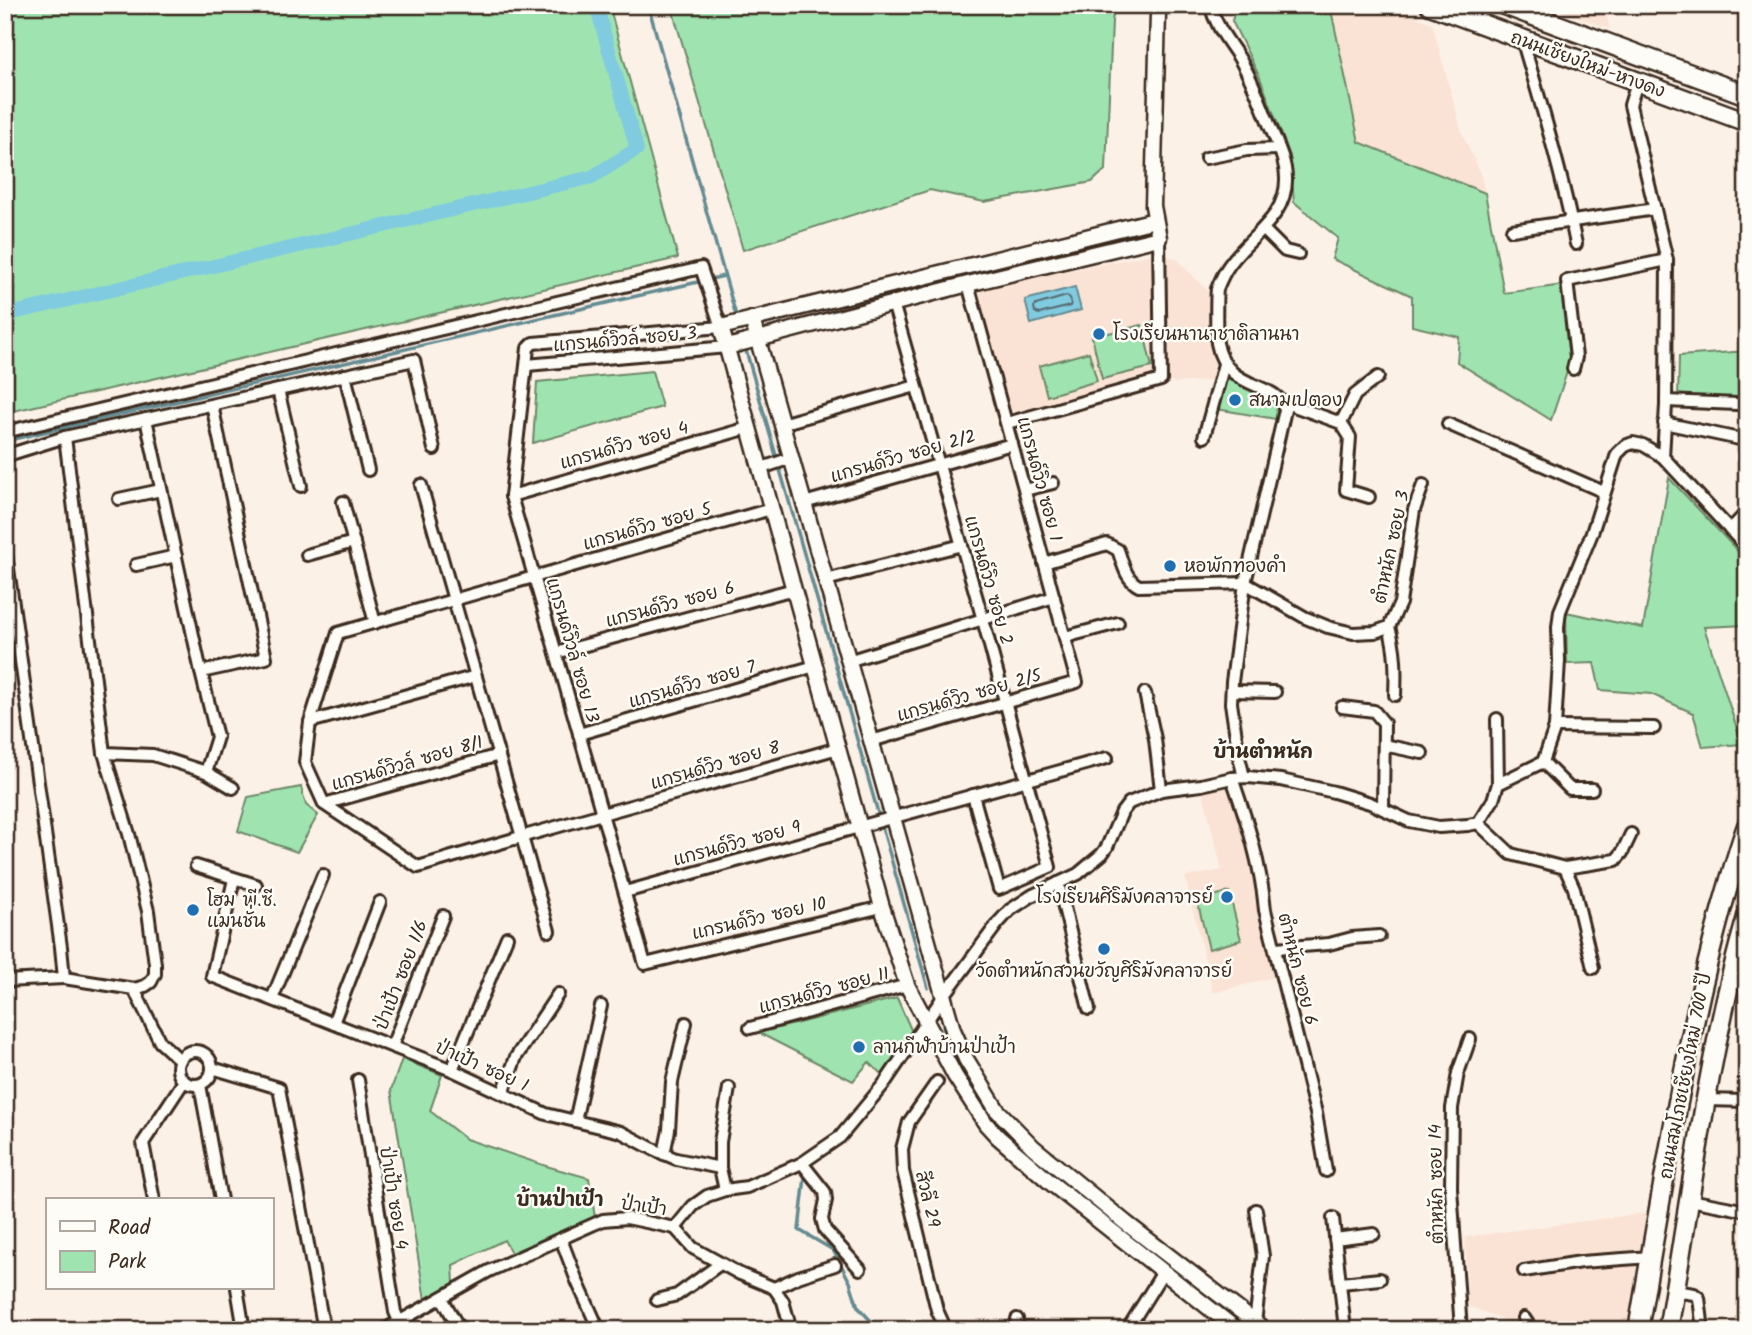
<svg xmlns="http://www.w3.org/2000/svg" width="1752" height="1335" font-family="Kalam,'Playpen Sans Thai',sans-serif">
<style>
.built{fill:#fae3d4}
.green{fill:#9fe4b0;stroke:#6d8767;stroke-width:2}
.water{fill:#80cbe0;stroke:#648b92;stroke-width:2}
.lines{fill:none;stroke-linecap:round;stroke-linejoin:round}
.shore{stroke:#576a6c;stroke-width:2}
.stream{stroke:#648b92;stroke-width:3.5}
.canal{stroke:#80cbe0;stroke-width:14}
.minor-casing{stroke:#3b2a1e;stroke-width:16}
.tertiary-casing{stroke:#3b2a1e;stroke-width:19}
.primary-casing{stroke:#3b2a1e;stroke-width:23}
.minor{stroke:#fdfcf7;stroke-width:10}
.tertiary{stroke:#fdfcf7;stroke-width:14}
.primary{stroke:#fdfcf7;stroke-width:18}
.poi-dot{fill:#1f6fb2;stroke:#fdfcf7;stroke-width:2.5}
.labels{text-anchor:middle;stroke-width:5;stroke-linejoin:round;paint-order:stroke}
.street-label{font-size:18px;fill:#3b2a1e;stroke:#fdfcf7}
.poi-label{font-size:18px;fill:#3b2a1e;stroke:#fdfcf7;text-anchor:start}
.neighbourhood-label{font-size:19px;font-weight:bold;fill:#3b2a1e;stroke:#fdfcf7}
</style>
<rect width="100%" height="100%" fill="#fcf1e7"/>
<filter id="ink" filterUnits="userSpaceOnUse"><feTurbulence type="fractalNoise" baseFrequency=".0143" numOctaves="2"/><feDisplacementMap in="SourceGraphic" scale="14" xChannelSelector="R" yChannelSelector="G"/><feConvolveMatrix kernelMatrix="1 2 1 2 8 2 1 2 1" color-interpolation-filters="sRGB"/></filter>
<g filter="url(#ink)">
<g class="built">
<polygon points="1330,5 1382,5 1432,23 1462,133 1480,172 1485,193 1359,142"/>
<polygon points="1544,5 1604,5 1610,29"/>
<polygon points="1152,254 1176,258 1207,290 1216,380 1175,383 1155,378 1009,414 975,289"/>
<polygon points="1236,781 1282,975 1213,993 1185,877 1222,870 1201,785"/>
<polygon points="1646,1213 1626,1330 1512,1330 1500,1318 1468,1306 1465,1237"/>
</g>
<g class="green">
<polygon points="8,5 609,5 678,258 5,413 5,25 12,23"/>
<polygon points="671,5 1115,5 1112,21 1106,169 1092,182 984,202 930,190 743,250"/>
<polygon points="1236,5 1330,5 1359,142 1485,193 1504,293 1564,285 1572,357 1551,420 1457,362 1459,337 1412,326 1412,296 1332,259 1338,238 1294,202 1290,156 1260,78 1232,21"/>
<polygon points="1142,325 1152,367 1102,379 1092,337"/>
<polygon points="1747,351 1747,401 1678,402 1679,356"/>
<polygon points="1089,352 1097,381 1047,396 1039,366"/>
<polygon points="652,371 662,407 533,443 537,382"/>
<path d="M1226,375C1239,390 1261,390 1277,402L1276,419L1216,409Z"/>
<polygon points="1669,478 1747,561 1747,625 1704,627 1742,744 1703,747 1693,713 1651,694 1600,690 1594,663 1567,664 1566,612 1643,628"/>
<polygon points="301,787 306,805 318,815 297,852 238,831 248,797"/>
<polygon points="1229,892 1241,940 1209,949 1197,900"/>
<polygon points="897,998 912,1032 882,1075 869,1062 853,1081 759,1033"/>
<polygon points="402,1059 442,1075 430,1111 466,1139 546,1166 589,1178 595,1218 572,1226 511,1253 504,1240 453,1265 454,1283 425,1300 391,1090"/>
</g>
<polygon class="water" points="1075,287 1081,310 1031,324 1025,300"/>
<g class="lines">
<polygon class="shore" points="1067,296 1070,298 1071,302 1070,306 1039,314 1035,312 1034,307 1036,305"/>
<g class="stream">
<polyline points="648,5 737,319"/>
<polyline points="745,347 928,988"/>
<polyline points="5,441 724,276"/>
<polyline points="943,1028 957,1055"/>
<polyline points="1001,1123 1007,1132 1024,1148"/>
<polyline points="805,1177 799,1230 833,1250 850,1282 858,1307 872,1322 875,1330"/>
</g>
<polyline class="canal" points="5,315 592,177 637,149 596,5"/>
<defs>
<g id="minor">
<path d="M1210,5C1216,26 1226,38 1238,56C1251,77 1260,101 1269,124C1276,141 1286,160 1286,179C1287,220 1244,239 1226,270C1223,275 1219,284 1217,289C1216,296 1216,335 1217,343C1226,393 1277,379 1285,410L1245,583L1232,682L1231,703L1239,757L1244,777"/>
<path d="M1522,39C1542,107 1562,174 1576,244"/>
<polyline points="1637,82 1630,105 1667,260 1666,405 1663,457"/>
<polyline points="1206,158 1247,150 1279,149"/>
<polyline points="1263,229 1285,251 1298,254"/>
<polyline points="1512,230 1655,209"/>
<polyline points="893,303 983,620 1050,867 999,889 973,795"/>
<polyline points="527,365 727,347"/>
<polyline points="1573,369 1576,357 1567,281 1667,260"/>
<polyline points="345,375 368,470"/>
<polyline points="278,390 301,486"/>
<polyline points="1666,401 1737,404"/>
<polyline points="1283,402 1341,423 1350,437 1346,490 1369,497"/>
<polyline points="146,419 201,672 217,737 206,772"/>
<polyline points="1007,423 1161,380 1159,238"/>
<polyline points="1341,423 1355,395 1378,377"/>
<polyline points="1664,423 1744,440"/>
<polyline points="781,424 916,386"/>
<polyline points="1448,424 1604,492"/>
<polyline points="5,432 701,268 721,327 533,343 528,348 511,496 645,964 882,907"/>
<polyline points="1204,437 1224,364"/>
<polyline points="5,457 14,453 65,437 414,360 434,449"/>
<polyline points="759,469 791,458"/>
<polyline points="421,485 549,931"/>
<polyline points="1025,490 1053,483"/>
<polyline points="511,496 748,428"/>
<polyline points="119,499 161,490"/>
<polyline points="343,502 375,623"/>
<polyline points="804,503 1012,444"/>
<path d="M771,509L338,633L310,722L305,762L324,804L418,867C558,825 698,788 838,748"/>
<polyline points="1730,530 1747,512"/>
<polyline points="5,547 61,947 64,978 134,989 145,986 151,982 155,974 155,964 148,911 129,834 104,753 65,437"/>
<polyline points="307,555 354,542"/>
<path d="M1044,563L1107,544L1118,550C1123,563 1125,579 1139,586L1245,583L1306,618L1328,627L1353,633L1375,632L1389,627L1400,603L1414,510L1423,485"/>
<polyline points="136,565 176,556"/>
<polyline points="826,580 962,545"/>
<path d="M1389,627C1396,650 1396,671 1395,695"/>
<polyline points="1065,637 1118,623"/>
<polyline points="556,653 794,589"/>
<polyline points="848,661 1054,597"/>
<polyline points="201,672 266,658 212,405"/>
<polyline points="1232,691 1275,692"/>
<polyline points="1145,693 1155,739 1161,790"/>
<polyline points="1342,707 1374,711 1384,723 1383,809"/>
<polyline points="1497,719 1498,784"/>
<polyline points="310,722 476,676"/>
<polyline points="1555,727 1654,728"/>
<polyline points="579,734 815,666"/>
<polyline points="871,741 1077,682 968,284"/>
<polyline points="1384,745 1422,753"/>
<polyline points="104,753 153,755 206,772 233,788"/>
<polyline points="1543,762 1570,789 1592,789"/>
<path d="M1232,778C1247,821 1261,864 1265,910L1316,1113L1326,1171"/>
<polyline points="324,804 499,755"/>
<polyline points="1478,823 1511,854 1565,868 1574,888 1593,968"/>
<polyline points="196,866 256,885"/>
<polyline points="1565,868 1616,860 1622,853 1631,834"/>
<polyline points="234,879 212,976 452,1070 546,1114 621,1132 655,1150 676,1159 720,1168 725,1190"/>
<polyline points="1058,883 1089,1009"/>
<polyline points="625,892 1107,758"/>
<polyline points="1275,948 1329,944 1352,938 1379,936"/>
<polyline points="5,981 64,978"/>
<polyline points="134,989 160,1042 180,1060"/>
<polyline points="272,999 323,875"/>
<polyline points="333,1023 380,902"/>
<polyline points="750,1028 907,985"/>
<polyline points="392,1046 443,916"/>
<circle cx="195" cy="1068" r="17"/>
<polyline points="212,1068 279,1088 324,1330"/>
<polyline points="452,1070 507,937"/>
<polyline points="358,1080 395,1312 399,1321"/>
<polyline points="937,1082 909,1122 902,1149 903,1171 937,1310 946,1330"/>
<polyline points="200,1085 221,1200"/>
<polyline points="503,1093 516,1057 558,994"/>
<polyline points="1706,1100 1747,1101"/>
<polyline points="575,1121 601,1006"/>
<polyline points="664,1154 669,1130 672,1082 686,1023"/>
<polyline points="802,1163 825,1192 826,1200 822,1219 825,1230 860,1269"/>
<polyline points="720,1168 720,1142 729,1088"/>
<polyline points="154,1200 143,1143 184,1081"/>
<polyline points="1690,1200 1747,1211"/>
<polyline points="1333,1218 1345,1330"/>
<polyline points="675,1228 693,1206 707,1196 725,1190 747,1187 802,1163 840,1137 884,1084 943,997 998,923 1010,910 1033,895 1078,874 1102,854 1107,847 1122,812 1129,803 1161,790 1201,785 1232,778 1248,777 1281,780 1334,792 1370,803 1409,821 1439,827 1468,825 1478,823 1493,800 1498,784 1543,762 1555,727 1559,661 1558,627 1560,611 1592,533 1617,454 1625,446 1633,443 1643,445 1663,457 1747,548"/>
<polyline points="675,1228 693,1248 740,1274 774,1288 783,1301 791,1330"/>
<polyline points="561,1239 577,1281 599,1330"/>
<polyline points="1335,1239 1374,1234"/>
<polyline points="1524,1271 1581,1262 1651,1257"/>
<polyline points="1341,1283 1380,1279"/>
<polyline points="237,1288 243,1324"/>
<polyline points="774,1288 798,1277 835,1265"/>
<polyline points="1675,1291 1694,1294 1699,1298 1703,1330"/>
<polyline points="442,1298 460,1330"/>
<polyline points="657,1300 677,1295 720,1264"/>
<polyline points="1524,1318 1532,1330"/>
<polyline points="1255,1323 1263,1256 1256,1210"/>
<polyline points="384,1330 489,1271 603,1220 627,1218 675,1228"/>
<polyline points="1015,1330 1017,1319"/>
<polyline points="1127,1330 1163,1272"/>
<polyline points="1461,1330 1451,1188 1452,1108 1458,1073 1470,1039"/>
</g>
<g id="tertiary">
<polyline points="1155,220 721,327 882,907 907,985 955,1076 986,1124 998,1137 1051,1183 1237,1330"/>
<polyline points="752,319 953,1030 966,1059 997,1110 1033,1147 1126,1223 1265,1330"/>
<polyline points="727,347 968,284 1159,238 1153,206 1158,13 1160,5"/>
</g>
<g id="primary">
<polyline points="1430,5 1747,122"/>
<polyline points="1504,5 1747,95"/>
<path d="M1638,1330C1663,1188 1684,1046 1722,907C1730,880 1737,853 1747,826"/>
<path d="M1668,1330C1692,1192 1708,1051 1747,917"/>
</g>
</defs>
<use href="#minor" class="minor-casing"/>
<use href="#tertiary" class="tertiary-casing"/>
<use href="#primary" class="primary-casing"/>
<use href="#minor" class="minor"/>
<use href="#tertiary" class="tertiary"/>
<use href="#primary" class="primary"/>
</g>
</g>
<g class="poi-dot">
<circle cx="1099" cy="334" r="7"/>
<circle cx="1235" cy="400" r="7"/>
<circle cx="1170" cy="566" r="7"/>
<circle cx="1227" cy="897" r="7"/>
<circle cx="193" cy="910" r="7"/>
<circle cx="1104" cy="949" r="7"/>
<circle cx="859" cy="1047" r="7"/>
</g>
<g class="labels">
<g class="street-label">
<text transform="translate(1588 64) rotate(20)" y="6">ถนนเชียงใหม่-หางดง</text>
<text transform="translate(625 339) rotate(-5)" y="6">แกรนด์วิวล์ ซอย 3</text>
<text transform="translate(624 445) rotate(-16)" y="6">แกรนด์วิว ซอย 4</text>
<text transform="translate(903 456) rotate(-16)" y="6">แกรนด์วิว ซอย 2/2</text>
<text transform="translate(1040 479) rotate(75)" y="6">แกรนด์วิว ซอย 1</text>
<text transform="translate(647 526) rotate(-16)" y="6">แกรนด์วิว ซอย 5</text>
<text transform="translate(1391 547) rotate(-78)" y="6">ตำหนัก ซอย 3</text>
<text transform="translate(989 580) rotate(74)" y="6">แกรนด์วิว ซอย 2</text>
<text transform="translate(670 604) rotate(-15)" y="6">แกรนด์วิว ซอย 6</text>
<text transform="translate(573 650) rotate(74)" y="6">แกรนด์วิวล์ ซอย 13</text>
<text transform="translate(692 684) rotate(-16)" y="6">แกรนด์วิว ซอย 7</text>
<text transform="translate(969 695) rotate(-16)" y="6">แกรนด์วิว ซอย 2/5</text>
<text transform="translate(407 763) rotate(-16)" y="6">แกรนด์วิวล์ ซอย 8/1</text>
<text transform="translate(715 765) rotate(-16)" y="6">แกรนด์วิว ซอย 8</text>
<text transform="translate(737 843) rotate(-15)" y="6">แกรนด์วิว ซอย 9</text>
<text transform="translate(759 918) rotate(-13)" y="6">แกรนด์วิว ซอย 10</text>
<text transform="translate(1298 969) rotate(76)" y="6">ตำหนัก ซอย 6</text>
<text transform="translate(401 975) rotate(-69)" y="6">ป่าเป้า ซอย 1/6</text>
<text transform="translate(824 990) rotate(-15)" y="6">แกรนด์วิว ซอย 11</text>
<text transform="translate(482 1066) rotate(24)" y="6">ป่าเป้า ซอย 1</text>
<text transform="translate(1685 1076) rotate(-79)" y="6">ถนนสมโภชเชียงใหม่ 700 ปี</text>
<text transform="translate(1436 1184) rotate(-91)" y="6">ตำหนัก ซอย 14</text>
<text transform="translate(394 1198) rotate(81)" y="6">ป่าเป้า ซอย 4</text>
<text transform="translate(928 1199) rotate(77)" y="6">สีวลี 29</text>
<text transform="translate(644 1206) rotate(8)" y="6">ป่าเป้า</text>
</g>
<g class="poi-label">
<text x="1113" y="340">โรงเรียนนานาชาติลานนา</text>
<text x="1249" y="406">สนามเปตอง</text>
<text x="1184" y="572">หอพักทองคำ</text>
<text x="1213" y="903" text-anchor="end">โรงเรียนศิริมังคลาจารย์</text>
<text x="207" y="906">โฮม พี.ซี.<tspan x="207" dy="21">แมนชั่น</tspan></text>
<text x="1104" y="977" text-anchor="middle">วัดตำหนักสวนขวัญศิริมังคลาจารย์</text>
<text x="873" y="1053">ลานกีฬาบ้านป่าเป้า</text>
</g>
<g class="neighbourhood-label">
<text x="1263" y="758">บ้านตำหนัก</text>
<text x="560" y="1206">บ้านป่าเป้า</text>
</g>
</g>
<rect width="1752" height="1335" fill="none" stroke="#fdfcf7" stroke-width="28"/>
<rect x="14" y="14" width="1724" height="1307" fill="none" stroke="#3b2a1e" stroke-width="2.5" filter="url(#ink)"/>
<rect x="46" y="1198" width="228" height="91" fill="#fdfcf7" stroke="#afa8a0" stroke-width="2"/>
<rect x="60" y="1221" width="35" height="10" fill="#fdfcf7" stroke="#afa8a0" stroke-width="2"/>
<text x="108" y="1234" font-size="21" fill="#3b2a1e">Road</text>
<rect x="60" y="1251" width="35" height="21" fill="#9fe4b0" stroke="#afa8a0" stroke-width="2"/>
<text x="108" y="1268" font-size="21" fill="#3b2a1e">Park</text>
</svg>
